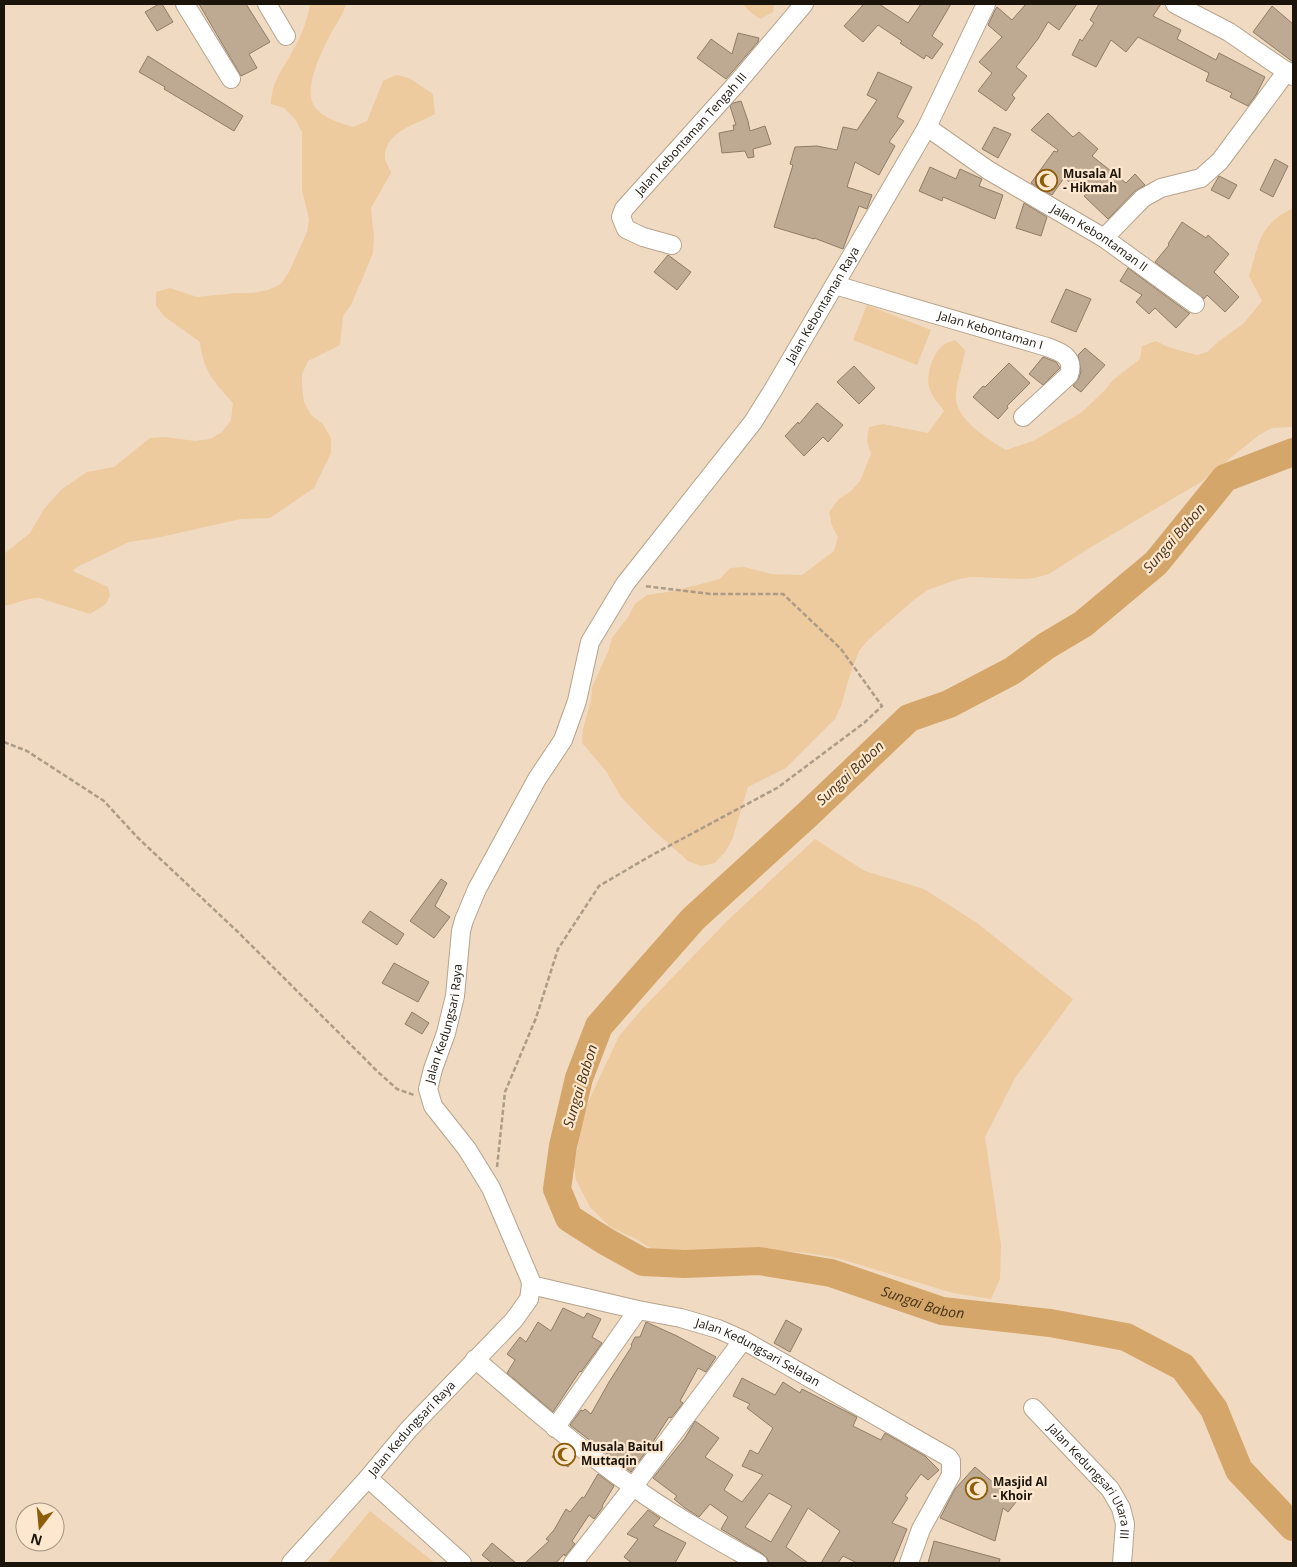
<svg xmlns="http://www.w3.org/2000/svg" width="1297" height="1567" font-family="'Open Sans',sans-serif">
<style>
.green{fill:#eeca9f}
.lines{fill:none;stroke-linecap:round;stroke-linejoin:round}
.river{stroke:#d5a66a;stroke-width:28}
.building{fill:#beaa92;stroke:#8f7c66;fill-rule:evenodd}
.street-casing{stroke:#b7a38c;stroke-width:20}
.path{stroke:#ab9b87;stroke-width:2.5;stroke-dasharray:5 2.5;stroke-linecap:butt}
.street{stroke:#fff;stroke-width:18}
.labels{text-anchor:middle;stroke-width:4.5;stroke-linejoin:round;paint-order:stroke}
.street-label{font-size:12px;fill:#1b140b;stroke:#fde8cf}
.poi-label{font-size:12px;font-weight:bold;fill:#1b140b;stroke:#fde8cf;text-anchor:start}
.water-label{font-size:14px;font-style:italic;fill:#463217;stroke:#fde8cf}
</style>
<rect width="100%" height="100%" fill="#f0dbc2"/>
<g class="green">
<path d="M310,4H346C343,15 336,24 330,35C322,51 306,83 312,101C316,116 340,123 353,127L367,121L383,81L396,75L409,78L433,94L435,114C418,124 384,131 385,158C386,163 390,169 391,173L371,208L374,237L373,253L363,277L351,305L343,316L340,345L308,361L302,374V388L304,402L311,415L323,424L331,438V453L314,488L270,518L241,519L156,538L129,542L77,567L73,571L108,587L110,595L106,604L90,614L39,598C27,598 16,604 4,606V554L30,533L44,509L62,489L87,472L114,467L150,438L166,437L195,441L210,439L222,432L231,420L233,403C214,382 203,371 200,342L165,317L156,306V292L170,288L197,297L236,293H252L268,290L281,284L289,272L307,232L309,219L302,190V132L295,119L284,108L271,104C272,82 280,73 291,54C300,39 307,22 310,4Z"/>
<polygon points="743,4 774,4 773,12 760,19 749,11"/>
<path d="M1293,208V427L1272,428L1259,435L1201,482L1086,550L1049,574L1035,578L1022,579L970,577L955,580L928,590L915,599L868,640L859,651L849,678L841,706L835,719L786,768L748,787L732,840L725,852L715,863L701,866L688,861L651,828L621,797L606,771L582,743L583,729L591,700L592,687L608,652L612,638L628,617L635,604L647,595L674,591L720,579L730,568L744,567L772,574L802,575L834,551L838,537L832,526L829,512L839,499L851,491L860,481L871,454L867,441L869,427L883,424L928,433L944,411C938,403 932,397 929,387C926,375 932,356 941,347C944,343 950,342 955,340L965,350C963,365 958,377 956,392C952,418 988,439 1006,450L1033,441L1082,412L1104,391L1113,380L1140,359L1142,346L1156,341L1168,347L1197,355L1207,352L1219,341L1243,324L1262,301L1249,276C1260,241 1258,226 1293,208Z"/>
<polygon points="867,305 931,330 917,365 853,340"/>
<polygon points="815,839 865,871 924,889 977,923 1073,999 1015,1078 985,1137 1001,1245 1000,1279 991,1299 953,1293 837,1258 807,1253 758,1249 737,1252 652,1249 636,1239 610,1227 590,1207 576,1180 574,1166 585,1109 619,1036 643,1008 728,920"/>
<polygon points="370,1511 435,1563 327,1563"/>
</g>
<g class="lines">
<path class="river" id="s1" d="M1293,452L1225,478L1156,563L1083,624L1046,646L1012,671L949,704L909,718L807,815L693,919L599,1026L579,1078L563,1146L557,1189L569,1218L605,1241L643,1262L685,1264L759,1261L831,1273L942,1311L1050,1323L1126,1337L1183,1367L1214,1409L1239,1470L1293,1527"/>
</g>
<g class="building">
<polygon points="159,4 162,4 173,22 157,31 145,12"/>
<polygon points="199,4 246,4 270,42 249,54 257,68 241,76"/>
<polygon points="864,4 879,4 908,23 921,4 951,4 932,36 943,44 932,59 926,55 924,59 900,43 902,41 878,25 863,42 844,26"/>
<polygon points="1026,4 1077,4 1059,30 1048,22 1038,39 1016,67 1027,76 1012,95 1015,98 1006,111 978,91 992,73 979,62 1002,37 988,25 995,10 997,7 1012,20"/>
<polygon points="1099,4 1161,4 1153,16 1181,30 1177,39 1216,60 1219,53 1265,77 1256,95 1248,106 1230,97 1232,93 1206,81 1209,73 1138,37 1126,52 1111,40 1096,67 1072,55 1080,39 1082,41 1094,23 1090,20"/>
<polygon points="1272,6 1293,24 1293,62 1253,32"/>
<polygon points="738,33 759,38 758,42 726,79 697,58 711,39 732,54"/>
<polygon points="148,56 243,116 234,131 164,89 165,87 139,72"/>
<polygon points="878,72 912,87 897,117 904,121 889,142 895,146 879,175 855,162 847,187 872,195 867,209 859,206 843,249 814,238 814,239 774,227 793,165 790,164 795,147 817,146 837,150 843,127 857,130 877,100 867,95"/>
<polygon points="741,101 748,121 750,131 765,126 771,144 753,149 754,157 748,158 745,151 722,153 719,133 734,130 733,125 736,125 730,106 733,103"/>
<polygon points="1048,113 1073,137 1079,132 1098,149 1092,156 1126,183 1135,174 1145,185 1135,191 1108,219 1084,196 1086,194 1064,178 1052,195 1031,183 1054,151 1057,152 1058,150 1031,130"/>
<polygon points="994,127 1011,134 998,158 982,149"/>
<polygon points="1275,159 1288,166 1273,197 1260,190"/>
<polygon points="930,167 956,179 960,169 982,179 979,186 1003,195 995,219 943,197 942,201 919,191"/>
<polygon points="1219,176 1237,185 1229,199 1211,190"/>
<polygon points="1024,203 1047,217 1041,236 1016,228"/>
<polygon points="1182,222 1206,238 1208,235 1229,254 1214,272 1239,297 1225,312 1207,295 1204,299 1155,262 1169,245 1168,244"/>
<polygon points="668,255 691,272 677,290 654,272"/>
<polygon points="1128,268 1189,313 1190,313 1176,328 1155,308 1149,314 1136,302 1142,295 1120,281"/>
<polygon points="1066,289 1091,299 1076,332 1051,322"/>
<polygon points="1085,348 1105,365 1081,392 1073,386 1079,378 1081,371 1078,355"/>
<polygon points="1043,357 1056,362 1060,368 1043,385 1029,374"/>
<polygon points="1009,363 1030,383 1007,406 1008,408 998,419 973,397 983,386 985,387"/>
<polygon points="854,366 875,388 859,404 837,382"/>
<polygon points="817,403 843,425 828,442 823,437 804,456 785,436 798,422 799,424"/>
<polygon points="441,879 447,883 435,906 450,917 434,938 410,921"/>
<polygon points="370,911 404,934 397,945 362,922"/>
<polygon points="394,963 429,982 418,1002 382,983"/>
<polygon points="412,1012 429,1023 422,1034 405,1024"/>
<polygon points="563,1308 584,1318 587,1313 601,1319 592,1337 602,1343 581,1372 580,1371 553,1412 507,1373 515,1360 507,1354 520,1337 526,1342 538,1322 551,1331"/>
<polygon points="786,1320 802,1329 790,1352 774,1343"/>
<polygon points="646,1322 677,1336 716,1357 706,1372 698,1368 680,1401 683,1403 671,1418 669,1417 651,1445 631,1472 570,1425 581,1410 583,1411 585,1409 591,1414 609,1382 632,1346 631,1345 635,1337 640,1337"/>
<path d="M742,1378L775,1395L783,1382L800,1393L802,1389L857,1417L853,1426L881,1440L885,1433L925,1456L939,1470L928,1480L921,1474L905,1496L908,1498L892,1523L907,1529L893,1563H857L843,1556L838,1563H821L840,1531L808,1508L786,1547L808,1563H769L767,1558L763,1554L721,1529L728,1517L710,1504L699,1517L685,1508L674,1499L677,1496L653,1478L685,1438L695,1421L719,1438L705,1457L733,1475L724,1490L742,1502L763,1475L742,1466L750,1450L758,1454L773,1428L747,1408L750,1404L733,1396ZM769,1493L792,1506L771,1542L745,1527Z"/>
<polygon points="560,1445 575,1457 568,1467 552,1457"/>
<polygon points="975,1467 1016,1502 1008,1512 1003,1508 995,1541 940,1518 955,1489"/>
<polygon points="598,1474 614,1486 602,1506 603,1507 594,1519 589,1515 572,1541 575,1544 565,1556 564,1554 556,1563 525,1563 549,1541 546,1539 554,1530 566,1509 570,1512 582,1497 584,1498"/>
<polygon points="648,1510 660,1518 653,1526 686,1543 675,1563 632,1563 624,1557 638,1539 627,1534"/>
<polygon points="934,1541 1000,1559 999,1563 928,1563"/>
<polygon points="492,1543 516,1563 492,1563 482,1555"/>
</g>
<g class="lines">
<defs>
<g id="street">
<polyline points="185,4 231,79"/>
<polyline points="267,4 286,36"/>
<polyline points="1175,4 1229,32 1293,76"/>
<path id="s2" d="M927,127L988,170L1104,238L1195,304"/>
<polyline points="1104,238 1143,198 1161,188 1201,178 1220,161 1287,71"/>
<path id="s3" d="M672,245L643,237L626,229L621,217L624,209L738,82L804,4"/>
<path id="s4" d="M835,285L1047,347C1061,352 1075,357 1069,375L1023,417"/>
<path id="s5" d="M531,1285L638,1310L681,1318L718,1329L743,1340L948,1457L951,1461V1475L921,1529L909,1563"/>
<path d="M475,1359C526,1403 577,1447 632,1486C672,1515 716,1539 758,1563"/>
<path id="s6" d="M1033,1408L1110,1489L1121,1508L1125,1524L1122,1563"/>
<polyline points="555,1428 638,1310"/>
<polyline points="368,1478 462,1563"/>
<path id="s7" d="M291,1563L368,1478L409,1429L514,1320L529,1299L531,1285L530,1279L491,1188L467,1149L433,1106L428,1089L433,1069L446,1033L455,996L461,931L464,920L477,889L537,779L563,740L577,701L590,642L625,584L753,422L773,390L927,127L986,4"/>
<polyline points="573,1563 633,1487 743,1340"/>
</g>
</defs>
<use href="#street" class="street-casing"/>
<g class="path">
<polyline points="4,742 27,751 104,801 137,837 238,932 378,1072 397,1089 414,1095"/>
<polyline points="497,1167 505,1092 536,1018 558,949 599,886 652,855 777,788 864,723 882,706 841,649 783,594 711,594 644,586"/>
</g>
<use href="#street" class="street"/>
</g>
<defs>
<symbol id="mosque-ring" viewBox="-11 -11 22 22"><circle r="9.5" fill="#fde8cf" stroke="#8e5d0a" stroke-width="1.5"/><path d="M3.5-4.9A6 6 0 1 0 3.5 4.9A5 5 0 1 1 3.5-4.9Z" fill="#8e5d0a"/></symbol>
</defs>
<g fill-rule="evenodd">
<use href="#mosque-ring" x="1034" y="168" width="25" height="25"/>
<use href="#mosque-ring" x="552" y="1442" width="25" height="25"/>
<use href="#mosque-ring" x="964" y="1476" width="25" height="25"/>
</g>
<g class="labels">
<g class="street-label">
<text dy="4" stroke="none"><textPath href="#s3" startOffset="171">Jalan Kebontaman Tengah III</textPath></text>
<text dy="4" stroke="none"><textPath href="#s2" startOffset="205">Jalan Kebontaman II</textPath></text>
<text dy="4" stroke="none"><textPath href="#s7" startOffset="1485">Jalan Kebontaman Raya</textPath></text>
<text dy="4" stroke="none"><textPath href="#s4" startOffset="162">Jalan Kebontaman I</textPath></text>
<text dy="4" stroke="none"><textPath href="#s7" startOffset="661">Jalan Kedungsari Raya</textPath></text>
<text dy="4" stroke="none"><textPath href="#s5" startOffset="238">Jalan Kedungsari Selatan</textPath></text>
<text dy="4" stroke="none"><textPath href="#s7" startOffset="181">Jalan Kedungsari Raya</textPath></text>
<text dy="4" stroke="none"><textPath href="#s6" startOffset="95">Jalan Kedungsari Utara III</textPath></text>
</g>
<g class="poi-label">
<text x="1063" y="178">Musala Al<tspan x="1063" dy="14">- Hikmah</tspan></text>
<text x="581" y="1451">Musala Baitul<tspan x="581" dy="14">Muttaqin</tspan></text>
<text x="993" y="1486">Masjid Al<tspan x="993" dy="14">- Khoir</tspan></text>
</g>
<g class="water-label">
<text transform="translate(1174 538) rotate(-49)" y="5">Sungai Babon</text>
<text transform="translate(850 773) rotate(-43)" y="5">Sungai Babon</text>
<text transform="translate(580 1086) rotate(-73)" y="5">Sungai Babon</text>
<text dy="5" stroke="none"><textPath href="#s1" startOffset="1486">Sungai Babon</textPath></text>
</g>
</g>
<rect width="1297" height="1567" fill="none" stroke="#1b140b" stroke-width="10"/>
<g transform="translate(40 1527) rotate(196)"><circle r="24" fill="#fde8cf" stroke="#a39381"/>
<path d="M0-4L9 19L0 12L-9 19Z" fill="#8e5d0a"/>
<text y="-8" font-size="14" font-weight="bold" text-anchor="middle" fill="#1b140b">N</text>
</g>
</svg>
